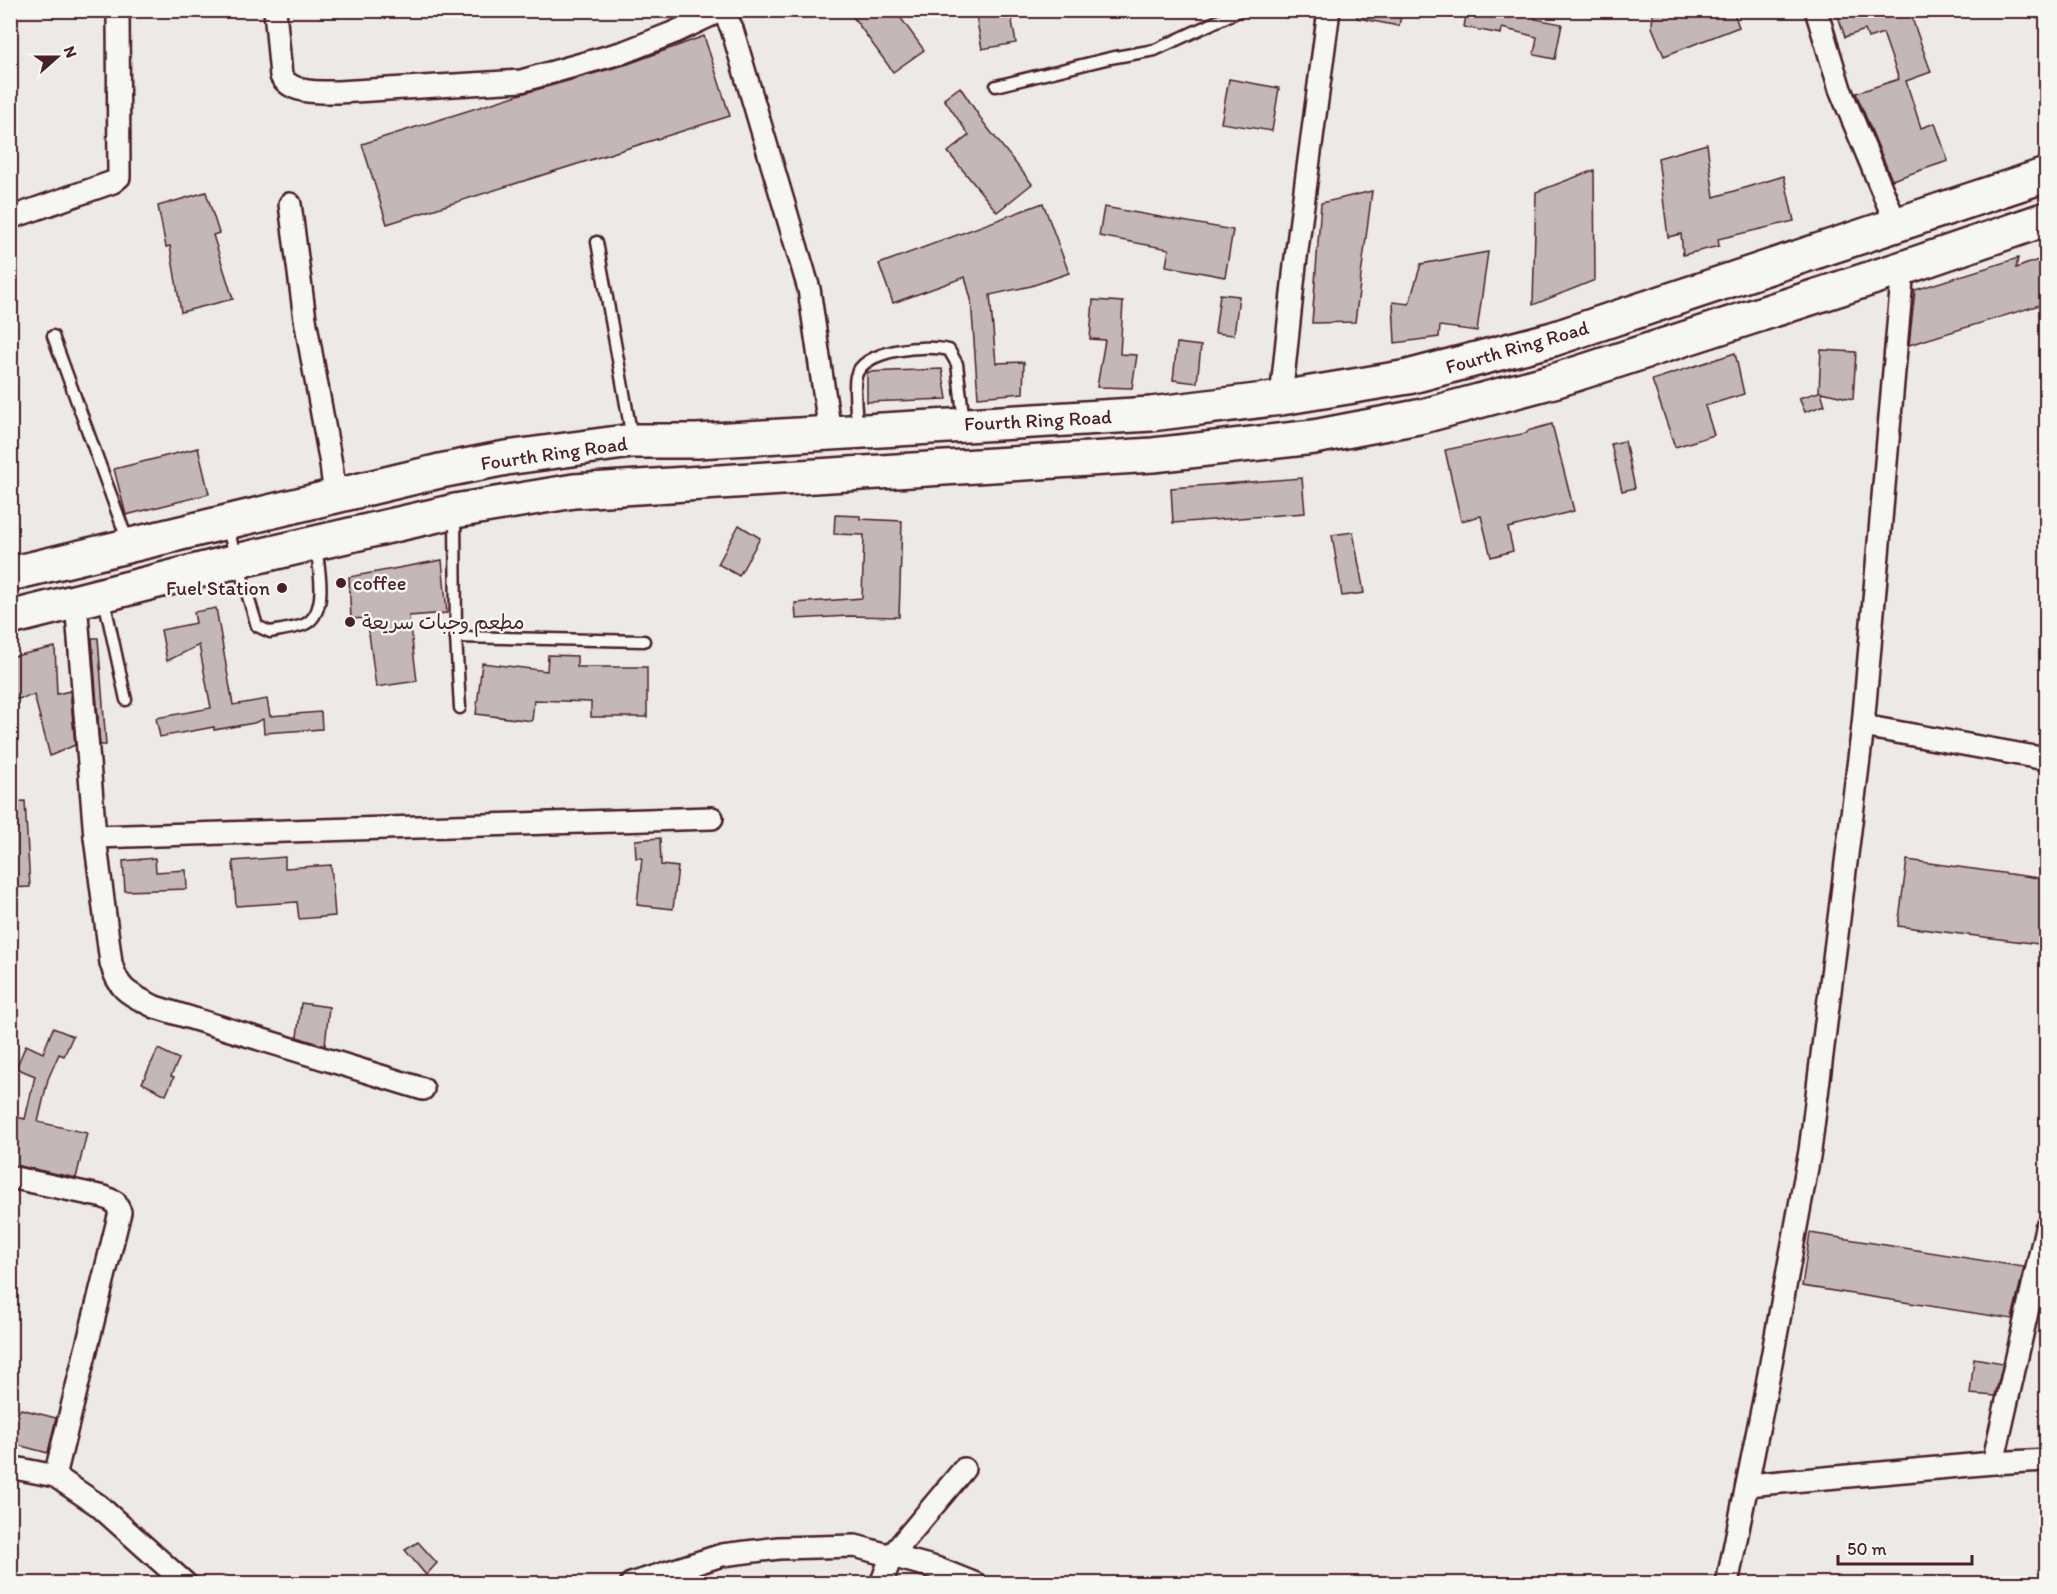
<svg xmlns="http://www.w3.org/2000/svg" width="2057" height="1594" font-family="Itim,'Playpen Sans Arabic',sans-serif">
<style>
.building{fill:#c4b7b7;stroke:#4a1f2b;stroke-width:1.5}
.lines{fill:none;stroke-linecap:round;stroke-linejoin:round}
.lane-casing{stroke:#4a1f2b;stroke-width:15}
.street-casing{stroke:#4a1f2b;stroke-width:26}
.primary-casing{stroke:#4a1f2b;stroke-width:38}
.lane{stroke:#f6f6f2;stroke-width:10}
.street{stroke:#f6f6f2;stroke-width:21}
.primary{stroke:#f6f6f2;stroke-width:33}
.poi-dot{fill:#4a1f2b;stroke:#f6f6f2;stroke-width:2}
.labels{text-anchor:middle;stroke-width:5;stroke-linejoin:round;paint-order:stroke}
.street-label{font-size:20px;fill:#4a1f2b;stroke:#f6f6f2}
.poi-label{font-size:20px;fill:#4a1f2b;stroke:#f6f6f2;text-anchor:start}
</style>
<rect width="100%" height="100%" fill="#ece9e6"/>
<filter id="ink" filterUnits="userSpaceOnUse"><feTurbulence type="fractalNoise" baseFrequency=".0167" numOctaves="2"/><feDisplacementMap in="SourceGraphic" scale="12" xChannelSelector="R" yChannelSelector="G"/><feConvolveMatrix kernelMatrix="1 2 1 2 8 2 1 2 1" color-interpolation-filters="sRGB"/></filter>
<g filter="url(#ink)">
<g class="building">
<polygon points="848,10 895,10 924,50 893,72"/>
<polygon points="975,10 1010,10 1016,43 982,49"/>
<polygon points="1357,10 1402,10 1399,26 1357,18"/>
<polygon points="1467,10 1537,10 1535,19 1562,24 1555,59 1534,55 1537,37 1502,28 1501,34 1464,27"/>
<polygon points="1653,10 1733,10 1739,27 1664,56 1652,27"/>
<polygon points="1844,10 1888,10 1890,17 1909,10 1931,72 1906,81 1921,128 1935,123 1948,161 1892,180 1856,93 1899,79 1883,33 1868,38 1865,30 1845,37 1837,13"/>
<polygon points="704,36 730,116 387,224 362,144 521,94 628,64"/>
<polygon points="1229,79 1279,88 1272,131 1221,123"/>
<polygon points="960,87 983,122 1032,184 997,212 948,152 969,135 944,99"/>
<polygon points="1707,144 1714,197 1784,176 1794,221 1718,239 1719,246 1683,255 1681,234 1668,237 1658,158"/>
<polygon points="1594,170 1595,280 1533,305 1536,192"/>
<polygon points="1372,191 1355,322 1312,323 1321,203"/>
<polygon points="206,192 219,233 213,235 233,299 181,312 170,246 166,247 158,206"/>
<polygon points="1043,203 1069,273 1031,286 990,295 996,363 1024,362 1023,393 978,397 971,299 965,277 893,303 879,264"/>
<polygon points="1104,207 1233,230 1225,277 1166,266 1169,249 1099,236"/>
<polygon points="1488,252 1477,331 1440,326 1439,337 1395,343 1393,302 1409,304 1421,264"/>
<polygon points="2046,257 2046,303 1909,345 1915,290 2018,258 2016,268"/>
<polygon points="1220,294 1239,296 1234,335 1215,333"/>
<polygon points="1093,300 1123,302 1120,354 1137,355 1132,388 1097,387 1105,340 1090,339"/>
<polygon points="1177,343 1201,346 1197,383 1173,380"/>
<polygon points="1821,350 1856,352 1853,399 1821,392 1825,405 1805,412 1799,398 1819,392"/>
<polygon points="1735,353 1744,394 1705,406 1714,435 1675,447 1652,380"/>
<polygon points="942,369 947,399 867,402 867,372"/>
<polygon points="1552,424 1574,511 1508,528 1513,551 1491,557 1481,516 1461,521 1445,450 1527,433 1527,431"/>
<polygon points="1625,441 1635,488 1622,491 1611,444"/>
<polygon points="198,448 209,494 126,515 114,469"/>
<polygon points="1302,478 1305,513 1173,523 1171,488"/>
<polygon points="835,515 860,516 860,519 902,521 899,617 849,616 796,619 795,603 862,598 864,535 834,534"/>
<polygon points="739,525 760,538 739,576 718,564"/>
<polygon points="1353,532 1364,593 1342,596 1332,535"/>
<polygon points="442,560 447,613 409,616 417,681 376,687 367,618 351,619 349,577"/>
<polygon points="216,608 233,705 267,699 270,716 321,712 322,729 264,733 263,719 254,723 214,730 214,727 160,737 156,718 211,708 199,645 167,661 161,630 196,623 194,612"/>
<polygon points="92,638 98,638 106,745 100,745"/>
<polygon points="55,647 57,694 70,691 75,745 50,756 34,695 10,701 10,657"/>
<polygon points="548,655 577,656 577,667 647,667 647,717 591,717 591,702 534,700 532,721 476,714 482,663 547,671"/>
<polygon points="25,801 30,887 10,888 10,802"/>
<polygon points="660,838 661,865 678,867 673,909 637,905 642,858 636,858 635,840"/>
<polygon points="285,857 285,868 331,865 335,916 299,919 297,902 236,906 233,861"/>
<polygon points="155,858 156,872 186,870 187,889 125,891 123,861"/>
<polygon points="1907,860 2046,879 2046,945 1898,926"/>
<polygon points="301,1003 329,1007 325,1046 297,1037"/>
<polygon points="53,1028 73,1036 64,1056 59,1054 48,1079 38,1122 87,1133 76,1178 10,1164 10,1144 17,1117 25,1119 35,1076 16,1068 26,1045 43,1053"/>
<polygon points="158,1049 179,1059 171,1076 174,1077 166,1095 142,1083"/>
<polygon points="1810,1233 2024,1267 2012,1319 1802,1286"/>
<polygon points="1974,1358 2003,1363 1995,1396 1970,1394"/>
<polygon points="21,1409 56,1418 48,1453 10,1443 10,1421"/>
<polygon points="418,1542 437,1563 426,1575 405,1550"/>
</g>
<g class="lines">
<defs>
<g id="lane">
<polyline points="996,86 1110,58 1155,50 1241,10"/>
<polyline points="597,242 632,438"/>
<polyline points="53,336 128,542"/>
<path d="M857,428C857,416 853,387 856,376C864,349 926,344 949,350L957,364L964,422"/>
<polyline points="455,514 456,637 460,708"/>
<path d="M226,524L257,626L270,632C279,630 300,628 307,623C328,610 319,568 316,547"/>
<polyline points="104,599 126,700"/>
<polyline points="456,637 644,641"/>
</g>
<g id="street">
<path d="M275,10L281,76C292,94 319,92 338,92L521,81L624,52L675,32L722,10"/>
<polyline points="723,10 732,29 809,289 830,433"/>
<polyline points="1816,10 1840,89 1897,226"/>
<polyline points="290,204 305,319 331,464 335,497"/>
<polyline points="10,218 113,182 119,177 118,10"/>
<polyline points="1281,398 1295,265 1329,10"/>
<path d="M76,602L95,837L111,963C119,992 130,994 155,1007L423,1089"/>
<polyline points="1863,726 2046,759"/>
<polyline points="95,837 712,818"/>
<polyline points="10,1177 104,1197 115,1202 120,1212 55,1476"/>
<polyline points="1993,1463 2046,1460"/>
<polyline points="10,1467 55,1476 98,1505 186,1584"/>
<polyline points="1747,1485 1993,1463 2046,1228"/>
<polyline points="631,1584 722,1555 779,1548 855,1546 936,1568 976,1584"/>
<polyline points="881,1584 892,1555 964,1469"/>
<polyline points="1727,1584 1766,1390 1810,1151 1863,726 1903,268"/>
</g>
<g id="primary">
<polyline points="10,574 440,471 506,458 632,441 697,441 1151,414 1281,398 1408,377 1553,339 2046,175"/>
<polyline points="10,618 237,561 455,511 574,491 1153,455 1314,437 1423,416 1557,380 1903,268 2046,219"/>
</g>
</defs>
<use href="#lane" class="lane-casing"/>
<use href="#street" class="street-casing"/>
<use href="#primary" class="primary-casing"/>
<use href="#lane" class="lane"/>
<use href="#street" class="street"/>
<use href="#primary" class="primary"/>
</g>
</g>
<g class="poi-dot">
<circle cx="341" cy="583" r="6"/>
<circle cx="282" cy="588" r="6"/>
<circle cx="350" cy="622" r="6"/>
</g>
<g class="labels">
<g class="street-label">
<text transform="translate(1517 347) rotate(-16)" y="7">Fourth Ring Road</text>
<text transform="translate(1038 420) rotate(-3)" y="7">Fourth Ring Road</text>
<text transform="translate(554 453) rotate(-8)" y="7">Fourth Ring Road</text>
</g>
<g class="poi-label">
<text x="353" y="590">coffee</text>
<text x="270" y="595" text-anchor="end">Fuel Station</text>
<text x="362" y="629">مطعم وجبات سريعة</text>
</g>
</g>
<rect width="2057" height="1594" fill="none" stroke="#f6f6f2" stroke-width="36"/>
<rect x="18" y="18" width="2021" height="1558" fill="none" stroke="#4a1f2b" stroke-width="2" filter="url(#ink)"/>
<g transform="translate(57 57) rotate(69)" stroke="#f6f6f2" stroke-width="4.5" paint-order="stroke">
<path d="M0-4.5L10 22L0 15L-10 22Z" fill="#4a1f2b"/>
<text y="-9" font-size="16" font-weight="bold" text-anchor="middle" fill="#4a1f2b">N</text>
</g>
<path d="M1838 1555v9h134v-9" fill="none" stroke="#4a1f2b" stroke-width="3"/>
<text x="1847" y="1555" font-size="18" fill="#4a1f2b" stroke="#f6f6f2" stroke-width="4.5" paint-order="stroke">50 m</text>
</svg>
